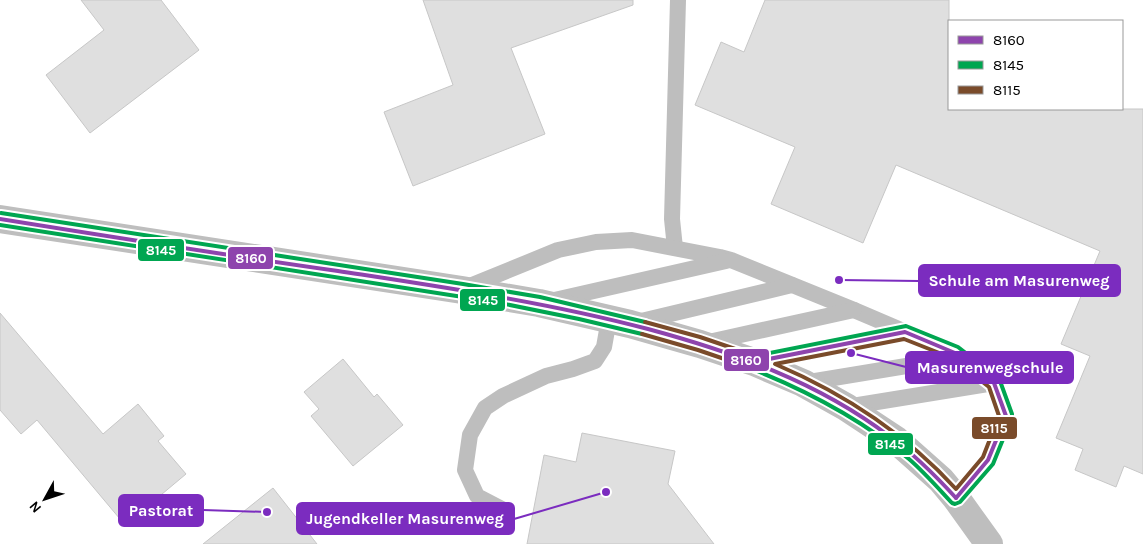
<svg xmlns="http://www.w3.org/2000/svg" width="1143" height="544" font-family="Karla,sans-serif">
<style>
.building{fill:#dfdfdf;stroke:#c7c7c7}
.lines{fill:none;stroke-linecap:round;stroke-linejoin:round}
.service{stroke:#bebebe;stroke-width:16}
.minor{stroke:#bebebe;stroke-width:28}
.bus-1-casing{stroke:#fff;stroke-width:8}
.bus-2-casing{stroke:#fff;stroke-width:8}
.bus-3-casing{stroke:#fff;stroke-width:8}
.bus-1{stroke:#8e44ad;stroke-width:4}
.bus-2{stroke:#00a651;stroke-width:4}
.bus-3{stroke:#7a4b2a;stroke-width:4}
.leader{fill:none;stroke:#7b2cbf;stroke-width:2}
.callout-dot{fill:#7b2cbf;stroke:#fff;stroke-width:2}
.callout{fill:#7b2cbf;stroke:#7b2cbf;stroke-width:2}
.callout-label{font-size:16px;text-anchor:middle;font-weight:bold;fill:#fff}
.line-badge{stroke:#fff;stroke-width:2}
.badge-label{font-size:14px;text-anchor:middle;font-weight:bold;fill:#fff}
</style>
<rect width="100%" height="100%" fill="#fff"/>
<g class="building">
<polygon points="81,0 161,0 199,50 90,133 46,75 104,30"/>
<polygon points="423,0 633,0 633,5 511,48 545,134 413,186 384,112 453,85"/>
<polygon points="765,0 949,0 949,109 1143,109 1143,474 1124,466 1116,487 1075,470 1083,449 1056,438 1090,356 1061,344 1100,251 896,165 863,243 771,204 795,147 695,105 721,42 744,52"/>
<polygon points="0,313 103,434 138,404 164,436 158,441 186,474 125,525 37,420 21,434 0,410"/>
<polygon points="343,359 374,397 377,394 403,425 353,466 311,416 319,409 304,392"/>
<polygon points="582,433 675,451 668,484 714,544 527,544 544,455 576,462"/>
<polygon points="273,488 317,544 203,544"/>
</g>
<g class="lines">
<g class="service">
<polyline points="675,248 672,219 678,0"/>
<polyline points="465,288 558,250 596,242 632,240 720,257 731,260 854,310 955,353 994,383 1006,416 988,460 956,498"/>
<polyline points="550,301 726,261"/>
<polyline points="637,322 792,285"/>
<polyline points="704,343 854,310"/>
<polyline points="757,361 905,332"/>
<polyline points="803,383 961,357"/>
<polyline points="846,407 994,383"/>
<polyline points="502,509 477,496 465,470 470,435 485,408 503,396 546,376 573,369 595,361 604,347 609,319"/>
</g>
<polyline class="minor" points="0,219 462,290 539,303 630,324 700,344 754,362 803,383 846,407 896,440 941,480 956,498 989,544"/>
<defs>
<g id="bus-1">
<path d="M0,219C112,237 225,255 338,271C442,287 546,302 648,329C733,352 818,382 889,436C914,454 935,475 956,498"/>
<polyline points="754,362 905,332 955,353 994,383 1006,416 988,460 956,498"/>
</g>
<g id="bus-2">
<polyline points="1,213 463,284 540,297 645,322"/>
<polyline points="0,225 495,302 579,319 642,334"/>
<path d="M742,365C802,388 859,417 909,459C924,472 938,488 952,503L955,504L960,502L993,464L1012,417V414L1000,381L998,378L958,347L906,326L754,356L747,353"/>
</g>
<g id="bus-3">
<polyline points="645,322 700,337 747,353"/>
<polyline points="642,334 698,350 742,365"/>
<path d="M904,339L952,358L989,387L999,416L983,457L956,489C906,434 843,393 775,364Z"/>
</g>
</defs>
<use href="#bus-1" class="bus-1-casing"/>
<use href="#bus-2" class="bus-2-casing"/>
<use href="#bus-3" class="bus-3-casing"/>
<use href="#bus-1" class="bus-1"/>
<use href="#bus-2" class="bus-2"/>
<use href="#bus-3" class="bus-3"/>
</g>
<path class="leader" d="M839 280L919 281M851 353L906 367M267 512L203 510M606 492L514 519"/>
<g class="callout-dot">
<circle cx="839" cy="280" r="5"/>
<circle cx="851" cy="353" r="5"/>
<circle cx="267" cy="512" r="5"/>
<circle cx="606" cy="492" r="5"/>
</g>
<g class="callout">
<rect x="919" y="265" width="201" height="31" rx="5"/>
<rect x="906" y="352" width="167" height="31" rx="5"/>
<rect x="119" y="495" width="84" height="31" rx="5"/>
<rect x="297" y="503" width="217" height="31" rx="5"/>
</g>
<g class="callout-label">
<text x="1019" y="286">Schule am Masurenweg</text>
<text x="990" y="373">Masurenwegschule</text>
<text x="161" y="516">Pastorat</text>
<text x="405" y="524">Jugendkeller Masurenweg</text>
</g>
<g class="line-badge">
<rect x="137" y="238" width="48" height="24" rx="5" fill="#00a651"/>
<rect x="227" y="246" width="47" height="24" rx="5" fill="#8e44ad"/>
<rect x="459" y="288" width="47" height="24" rx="5" fill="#00a651"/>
<rect x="723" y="348" width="47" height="24" rx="5" fill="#8e44ad"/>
<rect x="971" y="416" width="47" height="24" rx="5" fill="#7a4b2a"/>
<rect x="867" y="432" width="47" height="24" rx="5" fill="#00a651"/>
</g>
<g class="badge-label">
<text x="161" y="255">8145</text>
<text x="251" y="263">8160</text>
<text x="483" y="305">8145</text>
<text x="746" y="365">8160</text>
<text x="994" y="433">8115</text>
<text x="890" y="449">8145</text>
</g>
<rect x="948" y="20" width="175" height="90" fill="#ffffff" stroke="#999999"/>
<rect x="958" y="36" width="25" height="8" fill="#8e44ad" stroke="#999999"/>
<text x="993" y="45" font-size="15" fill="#000000">8160</text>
<rect x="958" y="61" width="25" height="8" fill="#00a651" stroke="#999999"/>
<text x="993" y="70" font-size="15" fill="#000000">8145</text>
<rect x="958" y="86" width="25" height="8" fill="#7a4b2a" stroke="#999999"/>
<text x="993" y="95" font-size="15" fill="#000000">8115</text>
<g transform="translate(45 499) rotate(230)" stroke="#ffffff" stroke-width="4" paint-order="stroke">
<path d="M0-4L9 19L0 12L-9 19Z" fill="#000000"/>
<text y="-8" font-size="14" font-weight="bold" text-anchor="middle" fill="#000000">N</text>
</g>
</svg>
